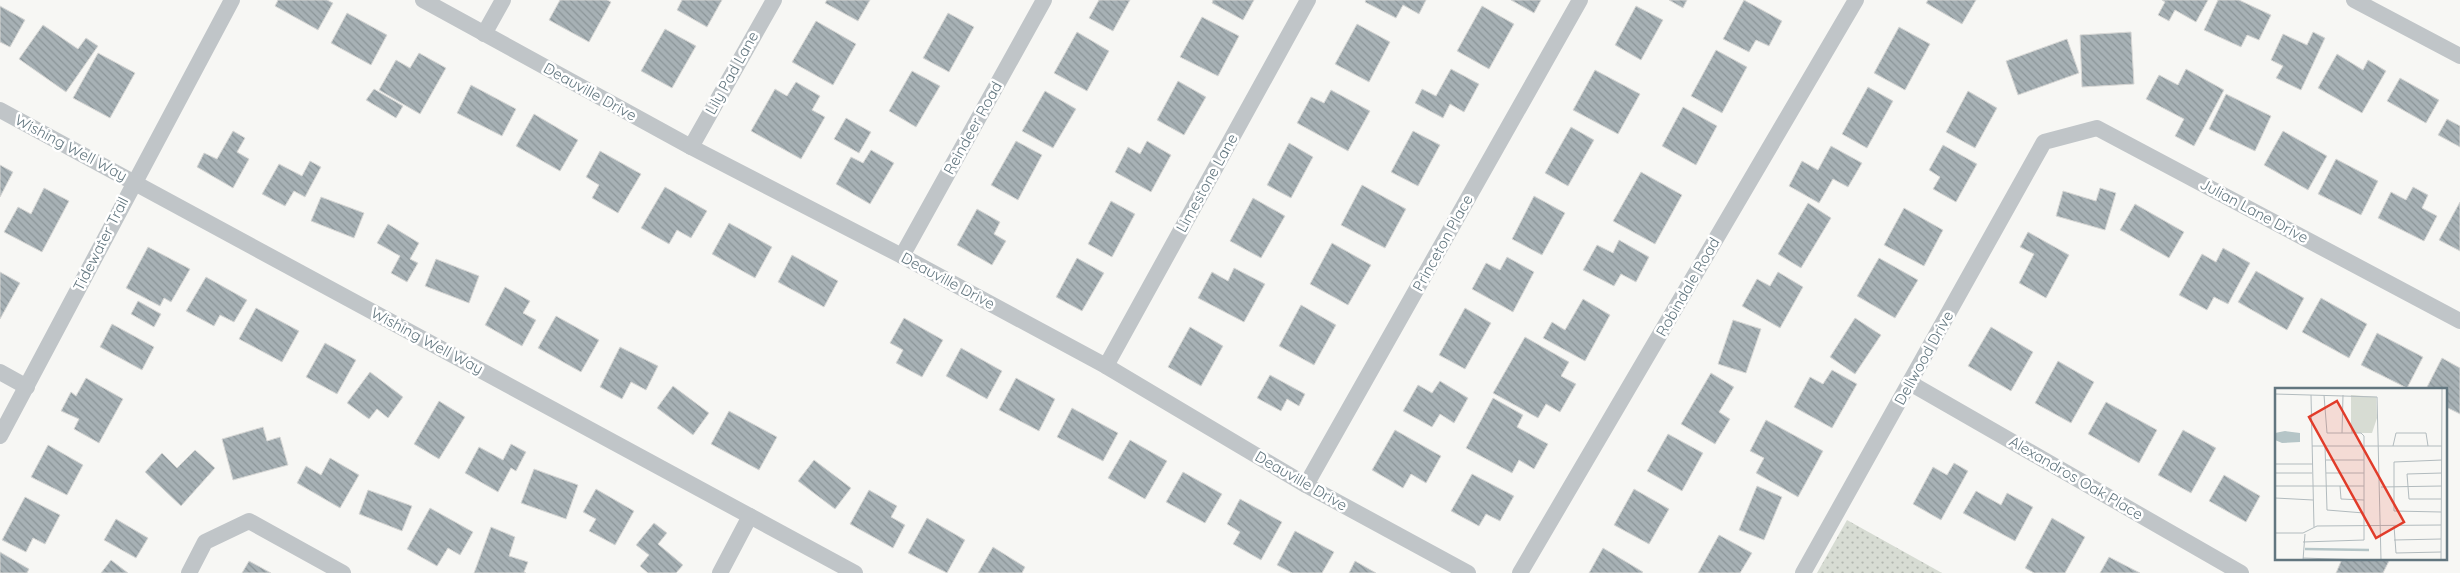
<svg xmlns="http://www.w3.org/2000/svg" width="2460" height="573" font-family="Quicksand,sans-serif">
<style>
.park{fill:url(#park-dots)}
.building{fill:url(#building-back-hatch);stroke:#d8d8d6}
.lines{fill:none;stroke-linecap:round;stroke-linejoin:round}
.street{stroke:#c0c5c8;stroke-width:16}
.labels{text-anchor:middle;stroke-width:5;stroke-linejoin:round;paint-order:stroke}
.street-label{font-size:15px;fill:#62767f;stroke:#fff}
.inset-river{fill:none;stroke:#b5c5c7;stroke-width:2.5}
.inset-road{fill:none;stroke:#b2bbbe;stroke-width:1}
.view{fill:#e13c2a;fill-opacity:0.15;stroke:#e13c2a;stroke-width:2.5}
.inset-edge{fill:none;stroke:#62767f;stroke-width:2.5}
</style>
<defs>
<pattern id="park-dots" width="8" height="8" patternUnits="userSpaceOnUse" patternTransform="scale(1.25)"><rect width="8" height="8" fill="#d7dcd3"/><path d="M2 2h.1M6 6h.1" fill="none" stroke="#b2b7b0" stroke-width="1.8" stroke-linecap="round"/></pattern>
<pattern id="building-back-hatch" width="6" height="6" patternUnits="userSpaceOnUse" patternTransform="scale(1.25)"><rect width="6" height="6" fill="#a7b1b5"/><path d="M-1 5l2 2M0 0l6 6M5-1l2 2" fill="none" stroke="#8b9598"/></pattern>
</defs>
<rect width="100%" height="100%" fill="#f7f7f4"/>
<polygon class="park" points="1847,520 1942,573 1817,573"/>
<g class="building">
<polygon points="278,0 327,0 333,3 318,30 275,6"/>
<polygon points="560,0 607,0 611,2 589,42 549,20"/>
<polygon points="682,0 722,0 707,27 677,10"/>
<polygon points="827,0 870,0 858,21 825,3"/>
<polygon points="1099,0 1130,0 1113,31 1089,18"/>
<polygon points="1213,0 1254,0 1243,20 1212,3"/>
<polygon points="1366,0 1426,0 1419,14 1403,5 1396,18 1365,2"/>
<polygon points="1511,0 1541,0 1534,13"/>
<polygon points="1669,0 1687,0 1683,8"/>
<polygon points="1744,0 1782,21 1769,46 1756,40 1749,52 1723,39"/>
<polygon points="1928,0 1976,0 1962,24 1926,3"/>
<polygon points="2162,0 2208,0 2196,22 2175,10 2169,21 2158,15 2165,2"/>
<polygon points="2218,0 2239,0 2271,15 2259,40 2247,35 2241,47 2204,30"/>
<polygon points="0,6 25,20 10,47 0,42"/>
<polygon points="1482,6 1514,24 1489,69 1457,51"/>
<polygon points="1636,6 1663,20 1641,60 1615,45"/>
<polygon points="347,13 387,35 371,65 331,43"/>
<polygon points="948,13 974,27 949,72 923,58"/>
<polygon points="1202,17 1239,36 1218,76 1180,57"/>
<polygon points="816,21 856,44 833,85 792,62"/>
<polygon points="1357,24 1390,42 1369,82 1335,64"/>
<polygon points="43,25 78,49 86,38 98,46 66,92 19,59"/>
<polygon points="1899,27 1930,44 1905,90 1874,73"/>
<polygon points="665,29 696,46 672,88 641,71"/>
<polygon points="1077,32 1109,51 1087,91 1054,73"/>
<polygon points="2131,32 2134,84 2082,87 2080,35"/>
<polygon points="2313,32 2325,38 2301,90 2276,78 2283,66 2271,60 2283,34 2307,45"/>
<polygon points="2067,39 2079,73 2018,95 2006,61"/>
<polygon points="1716,50 1747,67 1722,113 1691,96"/>
<polygon points="98,53 135,73 110,118 73,98"/>
<polygon points="419,53 446,68 420,114 379,90 396,60 410,68"/>
<polygon points="2337,54 2363,70 2368,60 2386,71 2362,113 2318,88"/>
<polygon points="1451,69 1479,84 1464,112 1450,104 1443,118 1415,103 1422,89 1436,96"/>
<polygon points="2186,69 2224,90 2194,146 2175,136 2184,119 2146,99 2159,75 2178,85"/>
<polygon points="1595,70 1640,94 1618,134 1573,110"/>
<polygon points="912,71 940,86 916,127 889,111"/>
<polygon points="2400,78 2439,100 2426,123 2387,101"/>
<polygon points="1178,81 1206,97 1184,135 1157,120"/>
<polygon points="796,82 820,96 812,110 825,117 801,159 751,131 775,89 787,96"/>
<polygon points="471,85 516,109 502,136 457,113"/>
<polygon points="1868,87 1893,101 1867,148 1842,134"/>
<polygon points="374,89 403,106 396,118 366,100"/>
<polygon points="1331,90 1370,111 1348,151 1297,123 1311,97 1324,103"/>
<polygon points="1045,91 1076,109 1053,148 1022,131"/>
<polygon points="1968,91 1997,108 1975,148 1946,132"/>
<polygon points="2226,94 2271,116 2255,151 2209,129"/>
<polygon points="1683,107 1717,126 1696,165 1662,146"/>
<polygon points="534,114 578,140 560,171 516,146"/>
<polygon points="846,118 871,132 859,153 834,139"/>
<polygon points="2447,119 2460,126 2460,147 2438,135"/>
<polygon points="1571,127 1594,140 1568,186 1545,173"/>
<polygon points="233,131 245,138 237,152 249,159 233,188 197,167 204,153 217,159"/>
<polygon points="1413,131 1440,145 1418,186 1391,172"/>
<polygon points="2283,131 2327,156 2308,190 2264,165"/>
<polygon points="1016,141 1042,155 1018,200 991,185"/>
<polygon points="1147,141 1171,155 1151,192 1115,172 1128,147 1140,154"/>
<polygon points="1289,143 1313,157 1291,198 1267,185"/>
<polygon points="1943,145 1977,164 1956,202 1933,189 1940,177 1929,170"/>
<polygon points="1831,146 1862,163 1848,187 1833,179 1819,203 1789,186 1802,161 1818,170"/>
<polygon points="871,150 894,163 870,204 836,184 851,157 863,163"/>
<polygon points="600,151 641,174 618,213 592,198 599,185 586,177"/>
<polygon points="2336,159 2378,181 2361,215 2318,194"/>
<polygon points="310,161 321,167 305,197 294,191 285,206 262,194 279,164 302,176"/>
<polygon points="0,165 13,172 0,197"/>
<polygon points="1641,172 1682,195 1655,244 1613,221"/>
<polygon points="1362,185 1406,209 1385,248 1341,225"/>
<polygon points="665,187 707,211 691,238 677,230 669,244 641,228"/>
<polygon points="2413,187 2428,195 2422,208 2437,216 2424,241 2378,218 2391,192 2406,200"/>
<polygon points="44,188 69,201 42,252 4,232 18,207 31,214"/>
<polygon points="2100,188 2116,193 2105,230 2056,216 2063,191 2096,201"/>
<polygon points="1534,196 1565,213 1542,255 1512,239"/>
<polygon points="321,197 364,213 354,238 311,221"/>
<polygon points="1253,198 1285,216 1261,258 1230,241"/>
<polygon points="1111,201 1135,214 1112,257 1088,244"/>
<polygon points="2460,202 2460,251 2439,240"/>
<polygon points="1808,203 1831,218 1801,268 1778,254"/>
<polygon points="2135,204 2184,232 2169,258 2120,230"/>
<polygon points="1904,208 1943,230 1924,266 1884,245"/>
<polygon points="977,209 1000,222 994,234 1006,241 992,265 957,245"/>
<polygon points="729,223 772,247 755,278 712,254"/>
<polygon points="388,224 419,243 410,259 418,263 407,282 391,273 400,256 377,243"/>
<polygon points="2028,232 2069,255 2046,298 2019,283 2034,254 2020,247"/>
<polygon points="1619,240 1649,257 1636,282 1621,274 1614,286 1583,270 1597,245 1613,253"/>
<polygon points="1332,243 1371,265 1348,305 1310,284"/>
<polygon points="148,247 190,269 171,302 164,298 160,306 126,288"/>
<polygon points="2223,248 2250,263 2228,304 2214,297 2207,310 2179,295 2202,254 2216,262"/>
<polygon points="792,255 838,281 824,307 778,282"/>
<polygon points="1507,257 1534,272 1513,312 1472,289 1486,263 1500,270"/>
<polygon points="1077,258 1104,273 1082,311 1056,297"/>
<polygon points="1879,258 1918,280 1895,318 1857,296"/>
<polygon points="436,259 479,276 469,303 425,286"/>
<polygon points="1234,268 1265,284 1244,322 1198,298 1212,272 1228,281"/>
<polygon points="2256,271 2304,298 2287,330 2238,302"/>
<polygon points="0,272 20,283 0,319"/>
<polygon points="1778,272 1803,287 1780,328 1742,306 1757,279 1770,286"/>
<polygon points="206,277 247,300 234,322 220,315 214,326 186,311"/>
<polygon points="505,287 530,301 523,313 536,320 522,346 485,325"/>
<polygon points="2321,298 2367,324 2349,358 2302,332"/>
<polygon points="1583,299 1610,315 1585,361 1543,338 1552,322 1565,330"/>
<polygon points="138,301 161,314 154,327 131,314"/>
<polygon points="1301,305 1336,325 1314,365 1279,346"/>
<polygon points="256,308 299,331 282,362 239,339"/>
<polygon points="1465,308 1491,323 1465,369 1439,355"/>
<polygon points="556,316 599,340 581,372 538,348"/>
<polygon points="904,318 943,340 922,377 896,363 903,350 890,343"/>
<polygon points="1855,318 1881,335 1855,374 1830,357"/>
<polygon points="1733,320 1761,329 1746,373 1718,364"/>
<polygon points="112,324 154,347 142,370 100,347"/>
<polygon points="1190,327 1223,346 1201,386 1168,367"/>
<polygon points="1991,327 2033,352 2011,391 1968,366"/>
<polygon points="2377,333 2423,357 2407,388 2361,365"/>
<polygon points="1525,337 1569,362 1561,376 1576,384 1560,412 1546,404 1538,418 1493,393"/>
<polygon points="325,343 356,360 337,394 306,377"/>
<polygon points="620,347 658,366 646,390 631,382 622,399 600,387"/>
<polygon points="961,348 1002,371 987,399 946,376"/>
<polygon points="2442,358 2460,368 2460,414 2446,407 2446,389 2426,389"/>
<polygon points="2058,361 2094,382 2071,423 2035,403"/>
<polygon points="1832,370 1857,384 1832,428 1794,407 1810,377 1823,384"/>
<polygon points="370,372 403,397 388,418 377,409 369,419 347,403"/>
<polygon points="1711,373 1734,387 1719,412 1730,419 1715,444 1681,424"/>
<polygon points="1270,375 1305,394 1299,406 1287,399 1281,411 1257,398"/>
<polygon points="86,378 123,399 99,443 74,429 79,419 61,411 71,392 76,396"/>
<polygon points="1016,378 1055,399 1039,431 999,410"/>
<polygon points="1440,381 1468,398 1454,423 1440,414 1432,427 1403,411 1418,385 1432,393"/>
<polygon points="673,386 709,413 693,435 657,408"/>
<polygon points="1493,398 1523,415 1517,427 1548,444 1534,469 1519,460 1512,473 1466,448"/>
<polygon points="439,401 465,417 439,459 414,444"/>
<polygon points="2106,402 2157,430 2139,463 2088,434"/>
<polygon points="1072,408 1118,433 1103,461 1057,437"/>
<polygon points="729,411 777,437 759,470 711,444"/>
<polygon points="1766,420 1823,451 1798,497 1756,473 1764,458 1750,451"/>
<polygon points="263,427 267,441 280,437 288,465 233,480 222,439"/>
<polygon points="1395,430 1441,456 1426,483 1411,474 1403,488 1372,470"/>
<polygon points="2183,430 2216,448 2191,493 2158,475"/>
<polygon points="1668,434 1703,453 1682,491 1647,471"/>
<polygon points="1130,440 1167,461 1145,499 1108,478"/>
<polygon points="511,444 526,452 516,471 511,468 498,492 465,473 479,447 503,460"/>
<polygon points="48,445 83,465 67,495 31,477"/>
<polygon points="195,450 215,468 181,506 145,472 162,453 177,468"/>
<polygon points="330,458 359,475 340,508 297,483 306,466 321,475"/>
<polygon points="814,460 851,488 835,509 798,481"/>
<polygon points="1954,463 1968,471 1941,520 1913,504 1933,467 1947,475"/>
<polygon points="534,469 578,485 566,519 521,503"/>
<polygon points="1183,472 1222,494 1205,523 1166,502"/>
<polygon points="1472,474 1514,496 1500,521 1486,514 1479,526 1451,511"/>
<polygon points="2224,475 2260,496 2246,522 2209,501"/>
<polygon points="1757,486 1782,497 1764,540 1739,530"/>
<polygon points="596,489 634,511 615,545 589,531 596,519 583,512"/>
<polygon points="1634,489 1669,509 1649,544 1614,525"/>
<polygon points="368,490 412,506 402,531 359,514"/>
<polygon points="869,490 897,506 891,517 905,525 893,548 850,524"/>
<polygon points="1976,491 2001,505 2007,493 2033,507 2015,541 1963,513"/>
<polygon points="25,497 60,515 45,544 33,538 26,552 2,540"/>
<polygon points="1240,499 1282,522 1261,560 1233,544 1240,532 1227,524"/>
<polygon points="430,508 473,532 460,555 448,548 437,566 407,549"/>
<polygon points="927,518 965,540 947,573 908,553"/>
<polygon points="2052,518 2085,537 2065,573 2034,573 2025,568"/>
<polygon points="116,519 148,538 136,558 104,540"/>
<polygon points="654,523 667,533 658,544 683,565 676,573 648,573 640,566 649,555 636,545"/>
<polygon points="491,527 515,537 509,556 528,562 524,572 526,573 474,573"/>
<polygon points="1295,531 1334,552 1322,573 1292,573 1277,565"/>
<polygon points="1719,535 1752,553 1740,573 1698,573"/>
<polygon points="993,547 1025,567 1022,573 978,573"/>
<polygon points="1603,548 1643,572 1642,573 1589,573"/>
<polygon points="0,552 29,569 27,573 0,573"/>
<polygon points="2109,557 2140,573 2100,573"/>
<polygon points="2342,559 2385,559 2389,561 2383,573 2336,573"/>
<polygon points="111,560 128,573 101,573"/>
<polygon points="249,561 271,573 242,573"/>
<polygon points="1355,561 1376,573 1349,573"/>
</g>
<g class="lines">
<g class="street">
<polyline points="423,0 691,147 902,256 1106,366 1306,485 1468,573"/>
<polyline points="2354,0 2460,56"/>
<polyline points="484,34 503,0"/>
<polyline points="0,110 855,573"/>
<polyline points="691,147 774,0"/>
<polyline points="902,256 1044,0"/>
<polyline points="1106,366 1308,0"/>
<polyline points="0,372 27,387"/>
<polyline points="1910,383 2241,573"/>
<polyline points="0,436 232,0"/>
<polyline points="1306,485 1580,0"/>
<polyline points="189,573 205,542 249,521 343,573"/>
<polyline points="720,573 750,516"/>
<polyline points="1520,573 1856,0"/>
<polyline points="1803,573 2044,142 2097,128 2460,321"/>
</g>
</g>
<g class="labels">
<g class="street-label">
<text transform="translate(732 73) rotate(-61)" y="5">Lily Pad Lane</text>
<text transform="translate(590 92) rotate(29)" y="5">Deauville Drive</text>
<text transform="translate(973 128) rotate(-61)" y="5">Reindeer Road</text>
<text transform="translate(71 148) rotate(28)" y="5">Wishing Well Way</text>
<text transform="translate(1207 183) rotate(-61)" y="5">Limestone Lane</text>
<text transform="translate(2254 211) rotate(28)" y="5">Julian Lane Drive</text>
<text transform="translate(1443 243) rotate(-61)" y="5">Princeton Place</text>
<text transform="translate(101 244) rotate(-63)" y="5">Tidewater Trail</text>
<text transform="translate(948 281) rotate(28)" y="5">Deauville Drive</text>
<text transform="translate(1688 287) rotate(-60)" y="5">Robindale Road</text>
<text transform="translate(427 341) rotate(28)" y="5">Wishing Well Way</text>
<text transform="translate(1924 358) rotate(-61)" y="5">Dellwood Drive</text>
<text transform="translate(2076 478) rotate(30)" y="5">Alexandros Oak Place</text>
<text transform="translate(1301 481) rotate(30)" y="5">Deauville Drive</text>
</g>
</g>
<g transform="translate(2275 388)">
<rect width="172" height="172" fill="#f7f7f4"/>
<path d="M76,7L101,9L102,30L97,45H76Z" fill="#d7dcd3"/>
<path d="M10,43L25,45V54L7,55L0,52V45Z" fill="#b5c5c7"/>
<path class="inset-river" d="M30,161L94,162"/>
<path class="inset-road" d="M0,6L102,9L106,172M36,7L39,139M67,45L68,7M37,58H167M50,58L52,122L89,125M118,58L121,45H151L153,58M51,72H89M0,76H38M0,78V110L38,112M0,85H37M51,85H89M0,98H89M65,98L66,111L89,112M106,99L167,98M166,111H134L132,86L167,85M166,124L119,123V74L167,72M119,138L121,165L166,164M0,145H28L42,138L166,137M119,152L166,151M28,154L89,152V48L86,45H52L49,7M28,170L89,172M28,172L30,146M166,172L167,0"/>
<path class="view" d="M62,13L129,134L101,150L34,29Z"/>
<rect width="172" height="172" class="inset-edge"/>
</g>
</svg>
